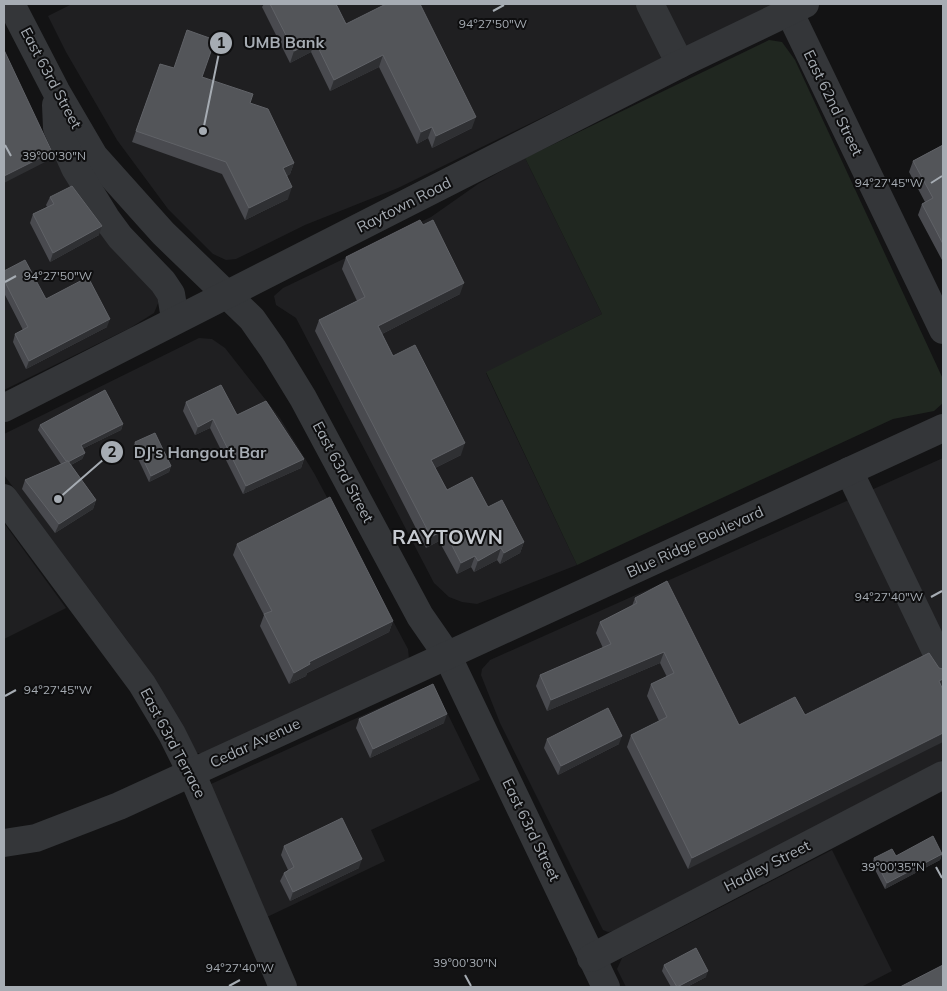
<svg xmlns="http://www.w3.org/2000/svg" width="947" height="991" font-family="Mulish,sans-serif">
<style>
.built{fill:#1f1f21}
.green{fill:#202720}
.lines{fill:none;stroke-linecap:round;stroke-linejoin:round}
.minor{stroke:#343639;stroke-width:28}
.wall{fill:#494a4f}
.shaded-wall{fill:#2f3033}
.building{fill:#535559;stroke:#606267}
.ticks{fill:none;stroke:#a6acb3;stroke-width:2}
.labels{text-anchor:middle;stroke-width:4;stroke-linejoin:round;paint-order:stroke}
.street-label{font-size:15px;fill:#a6acb3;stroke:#0e0e0f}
.district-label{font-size:20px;font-weight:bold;letter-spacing:1px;fill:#c6cad0;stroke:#0e0e0f}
.ticks-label{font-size:12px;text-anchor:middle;fill:#a6acb3;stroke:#0e0e0f;stroke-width:4;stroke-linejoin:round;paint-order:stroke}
.leader{fill:none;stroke:#a6acb3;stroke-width:2}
.callout-dot{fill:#a6acb3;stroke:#0e0e0f;stroke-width:2}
.mark-label{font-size:15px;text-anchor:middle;font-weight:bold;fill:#111}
.callout-label{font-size:16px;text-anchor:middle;font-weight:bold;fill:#a6acb3;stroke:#0e0e0f;stroke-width:4;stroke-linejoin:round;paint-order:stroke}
</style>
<rect width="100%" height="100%" fill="#131314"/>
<g class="built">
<polygon points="72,4 775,4 398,188 305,225 236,259 226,260 213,254 168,209 117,140 66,52 48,16"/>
<polygon points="4,61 63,171 156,286 159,301 154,313 130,328 4,390"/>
<polygon points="525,158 602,314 486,373 577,565 477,604 462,602 449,597 434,583 296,318 276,305 274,296 283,288 431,217 478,184"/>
<polygon points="199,338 212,339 225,348 280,418 314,473 408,649 409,659 210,754 197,753 188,742 129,643 4,475 4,434"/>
<polygon points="943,458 943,760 615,931 608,932 603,930 500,723 481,675 482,669 490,660"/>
<polygon points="4,523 66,608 4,639"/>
<polygon points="423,688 432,689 439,696 480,780 371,830 385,861 267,917 210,788 211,784"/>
<polygon points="832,850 892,971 861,987 626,987 617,969 622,958"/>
</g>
<polygon class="green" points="769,40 782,42 795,60 943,379 943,403 934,411 893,419 577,565 486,372 602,314 525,158"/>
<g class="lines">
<g class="minor">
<polyline points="11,4 56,91 94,156 163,233 252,319 273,349 303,398 420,616 447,655 606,987"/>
<polyline points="650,4 680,64"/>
<polyline points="789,11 943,330"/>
<polyline points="56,105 57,128 75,168 106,218 120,237 163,282 171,294 175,319"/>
<polyline points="4,408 680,64 805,4"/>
<polyline points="849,471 943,666"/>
<polyline points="4,498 142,684 172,734 191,772 283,987"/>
<polyline points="4,843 36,838 119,806 943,428"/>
<polyline points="591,958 943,775"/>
</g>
</g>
<g class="wall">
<polygon points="264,4 336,4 346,24 472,128 432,148 428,138 417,144 379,67 330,91 311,52 290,63 262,7"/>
<polygon points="160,64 202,77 250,103 294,163 290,174 287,176 288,199 245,220 222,174 132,142"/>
<polygon points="943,145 943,260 942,260 918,215 922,204 925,202 909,172 913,161"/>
<polygon points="50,197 99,235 50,262 30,223 33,214 47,207 46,205"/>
<polygon points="346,257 460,294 382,334 393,356 461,455 435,468 447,490 488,507 524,542 520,553 500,564 497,560 474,572 471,567 457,574 439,541 426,548 315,331 319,320 357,301 342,269"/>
<polygon points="4,271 46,299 107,327 26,369 13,342 15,334 23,330 4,293"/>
<polygon points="186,402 237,415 304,459 301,468 243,494 210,428 195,435 183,411"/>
<polygon points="123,424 121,430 82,449 85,453 82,459 71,465 96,500 93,509 55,533 22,489 25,480 61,464 38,430 40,425"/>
<polygon points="135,442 171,466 169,472 149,482 133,448"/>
<polygon points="237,544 393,621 389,632 307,673 306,676 289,684 260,626 264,615 233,555"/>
<polygon points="635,598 739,725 805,715 942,688 688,869 627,747 631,735 659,721 647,696 651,684 667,677 660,663 547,711 536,686 540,675 603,648 596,633 600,622 632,606"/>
<polygon points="359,719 444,723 370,758 356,728"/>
<polygon points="547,739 619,744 558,775 544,748"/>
<polygon points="284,846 359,868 290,901 280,881 284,873 288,870 281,855"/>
<polygon points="942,854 940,860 885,889 872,864 874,858 896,856"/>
<polygon points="664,965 706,977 687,987 671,987 662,971"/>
</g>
<g class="shaded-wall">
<polygon points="315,41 311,52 290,63 294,51"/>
<polygon points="383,55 379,67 330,91 334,80"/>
<polygon points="476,117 472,128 432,148 436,136"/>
<polygon points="432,127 428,138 417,144 421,132"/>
<polygon points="52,152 49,160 4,183 4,176"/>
<polygon points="294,163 290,174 279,180 283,168"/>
<polygon points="292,187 288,199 245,220 249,208"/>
<polygon points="102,226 99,235 50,262 53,253"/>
<polygon points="464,283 460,294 374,338 378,326"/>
<polygon points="110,319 107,327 26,369 29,361"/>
<polygon points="213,419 210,428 195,435 198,427"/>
<polygon points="123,424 121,430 78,451 81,445"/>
<polygon points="465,443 461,455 427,472 431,460"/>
<polygon points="85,453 82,459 65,468 67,462"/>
<polygon points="304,459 301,468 243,494 246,486"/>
<polygon points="171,466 169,472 149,482 151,476"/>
<polygon points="96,500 93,509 55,533 59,524"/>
<polygon points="444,530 439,541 426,548 431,537"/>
<polygon points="524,542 520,553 500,564 504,553"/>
<polygon points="501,548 497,560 474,572 478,561"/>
<polygon points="475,556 471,567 457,574 461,563"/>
<polygon points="393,621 389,632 307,673 306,676 289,684 294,673 309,662"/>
<polygon points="664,652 660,663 547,711 551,700"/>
<polygon points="943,679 943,688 935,692 939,681"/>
<polygon points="447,714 444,723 370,758 373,749"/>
<polygon points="943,733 943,742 688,869 692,858"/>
<polygon points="622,736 619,744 558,775 561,766"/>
<polygon points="942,854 940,860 885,889 887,883"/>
<polygon points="362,859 359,868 290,901 293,892"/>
<polygon points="708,971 706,977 687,987 678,987"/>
</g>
<g class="building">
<polygon points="270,4 336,4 346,24 386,4 420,4 476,117 436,136 432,127 421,132 383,55 334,80 315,41 294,51"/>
<polygon points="187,30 215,40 202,77 253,94 250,103 268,109 294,163 283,168 292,187 249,208 226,162 136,131 160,64 174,68"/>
<polygon points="4,50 52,152 4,176"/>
<polygon points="943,145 943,244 922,204 933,198 913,161"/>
<polygon points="72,186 102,226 53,253 33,214 54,204 50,197"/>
<polygon points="420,220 423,225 433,220 464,283 378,326 393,356 415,345 465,443 431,460 447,490 472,477 488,507 502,500 524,542 504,553 501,548 478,561 475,556 461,563 444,530 431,537 319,320 365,297 346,257"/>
<polygon points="25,260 46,299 88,277 110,319 29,361 15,334 28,327 4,280 4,271"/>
<polygon points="221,385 237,415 266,401 304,459 246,486 213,419 198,427 186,402"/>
<polygon points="105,390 123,424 81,445 85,453 68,462 68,461 66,461 40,425"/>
<polygon points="155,433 171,466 151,476 135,442"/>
<polygon points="68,461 96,500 59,524 25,480"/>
<polygon points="330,497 393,621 309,662 310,664 294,673 264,614 272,611 237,544"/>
<polygon points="667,581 739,725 795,697 805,715 929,653 939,668 943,669 943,679 939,681 943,690 943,733 692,858 631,735 667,717 651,684 674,673 664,652 551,700 540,675 611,644 600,622 637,603 635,598"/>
<polygon points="433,684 447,714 373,749 359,719"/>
<polygon points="608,708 622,736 561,766 547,739"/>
<polygon points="342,818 362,859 293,892 284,873 294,867 284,846"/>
<polygon points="933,836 942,854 887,883 874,858 892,849 896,856"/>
<polygon points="696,948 708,971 677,987 664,965"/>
<polygon points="943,965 943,987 900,987"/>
</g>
<path class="ticks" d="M493,11L504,5M5,145L11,156M931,183L942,176M5,282L16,276M931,597L942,591M5,696L16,690M936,867L942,878M465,975L471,986M229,986L240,980"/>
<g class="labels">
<g class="street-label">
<text transform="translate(51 78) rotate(62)" y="5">East 63rd Street</text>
<text transform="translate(833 103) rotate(64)" y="5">East 62nd Street</text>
<text transform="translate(404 205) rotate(-27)" y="5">Raytown Road</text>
<text transform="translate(343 472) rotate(62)" y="5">East 63rd Street</text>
<text transform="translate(695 542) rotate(-25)" y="5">Blue Ridge Boulevard</text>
<text transform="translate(173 743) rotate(62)" y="5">East 63rd Terrace</text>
<text transform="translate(255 743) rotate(-25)" y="5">Cedar Avenue</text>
<text transform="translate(531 830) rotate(64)" y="5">East 63rd Street</text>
<text transform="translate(767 866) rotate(-27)" y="5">Hadley Street</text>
</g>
<g class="district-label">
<text x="448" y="544">RAYTOWN</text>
</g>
</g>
<g class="ticks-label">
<text x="493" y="28">94°27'50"W</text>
<text x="54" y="160">39°00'30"N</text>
<text x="889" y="187">94°27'45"W</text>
<text x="58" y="280">94°27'50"W</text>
<text x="889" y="601">94°27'40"W</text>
<text x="58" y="694">94°27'45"W</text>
<text x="893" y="871">39°00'35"N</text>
<text x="465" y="967">39°00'30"N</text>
<text x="240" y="972">94°27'40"W</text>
</g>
<path class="leader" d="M203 131L221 43M58 499L112 452"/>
<g class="callout-dot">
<circle cx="203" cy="131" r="5"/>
<circle cx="58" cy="499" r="5"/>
<circle cx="221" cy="43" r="12"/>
<circle cx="112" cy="452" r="12"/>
</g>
<g class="mark-label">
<text x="221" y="48">1</text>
<text x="112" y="457">2</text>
</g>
<g class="callout-label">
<text x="284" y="48">UMB Bank</text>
<text x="200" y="458">DJ's Hangout Bar</text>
</g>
<rect width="947" height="991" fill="none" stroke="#a6acb3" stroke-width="10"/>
</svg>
